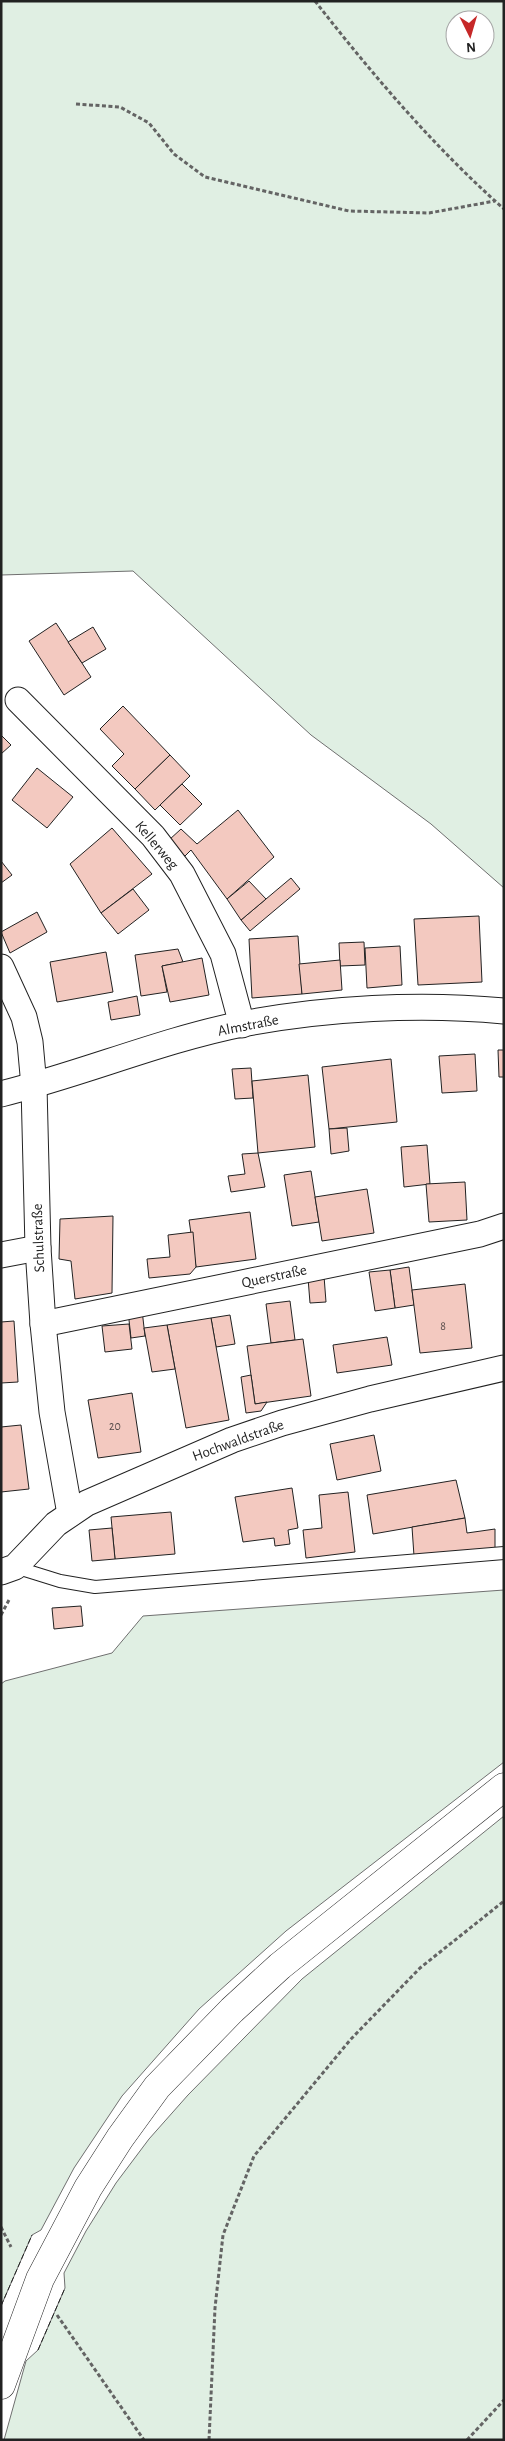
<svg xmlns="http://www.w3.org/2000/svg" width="505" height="2441" font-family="'Alegreya Sans',sans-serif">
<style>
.green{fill:#e0efe3;stroke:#6f6f6f;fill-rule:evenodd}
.building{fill:#f3c9c0;stroke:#222}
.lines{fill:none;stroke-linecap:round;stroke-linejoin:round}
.service-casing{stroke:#222;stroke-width:14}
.minor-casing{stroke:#222;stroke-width:27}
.secondary-casing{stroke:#222;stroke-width:29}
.path{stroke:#646464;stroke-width:3;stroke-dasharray:4 2.5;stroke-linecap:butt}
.service{stroke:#fff;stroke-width:12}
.minor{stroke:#fff;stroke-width:25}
.secondary{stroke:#fff;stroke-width:28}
.fence{stroke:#222;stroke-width:1;stroke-dasharray:6 2.5;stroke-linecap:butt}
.labels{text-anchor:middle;stroke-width:4;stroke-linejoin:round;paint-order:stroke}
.number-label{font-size:12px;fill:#564c4a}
.street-label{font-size:15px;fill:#222;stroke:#fff}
</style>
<rect width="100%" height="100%" fill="#fff"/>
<g class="green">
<path d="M1,1H504V888L431,824L311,735L133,571L1,575ZM455,20H485V50H455Z"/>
<polygon points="504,1590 504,1762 286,1931 199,2009 122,2096 74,2168 41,2230 32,2235 1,2306 1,1684 5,1681 112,1653 143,1616"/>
<polygon points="504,1816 504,2440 4,2440 26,2361 38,2350 65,2288 64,2273 86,2231 116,2183 149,2139 188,2095 302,1979"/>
</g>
<g class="building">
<polygon points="56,623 91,677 64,695 29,641"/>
<polygon points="93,627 106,649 82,663 68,642"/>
<polygon points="123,706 170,755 135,789 112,766 124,754 100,729"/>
<polygon points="1,735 11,745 1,754"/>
<polygon points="170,755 190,776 155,810 135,789"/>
<polygon points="37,768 73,797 47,828 12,800"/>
<polygon points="182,784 202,804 180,825 160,805"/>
<polygon points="238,810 274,857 227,899 191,850 185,856 169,840 181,829 197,844"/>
<polygon points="112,828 152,874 101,913 70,864"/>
<polygon points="1,861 12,875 1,883"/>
<polygon points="291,878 300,889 250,931 241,920"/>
<polygon points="249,881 266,899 241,920 227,899"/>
<polygon points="133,889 149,910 118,934 101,913"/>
<polygon points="37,912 47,932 10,953 1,932"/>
<polygon points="479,916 482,982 418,985 414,919"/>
<polygon points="298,936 302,994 252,998 249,939"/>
<polygon points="364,942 365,965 340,966 339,943"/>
<polygon points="400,946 402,985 367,988 365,948"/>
<polygon points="178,949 183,962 162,966 167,992 141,996 135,955"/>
<polygon points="106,952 113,992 57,1002 50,962"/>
<polygon points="202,958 209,995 170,1002 162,966"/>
<polygon points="340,960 342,990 302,994 299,964"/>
<polygon points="137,996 140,1015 111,1020 108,1002"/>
<polygon points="498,1050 504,1050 504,1077 499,1077"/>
<polygon points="475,1054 477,1091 442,1093 439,1056"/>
<polygon points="391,1059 397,1122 329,1129 322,1067"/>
<polygon points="251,1068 253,1098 235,1099 232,1069"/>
<polygon points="308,1075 315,1147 258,1153 252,1081"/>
<polygon points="347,1128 349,1151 331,1154 329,1129"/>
<polygon points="427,1145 430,1184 404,1187 401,1147"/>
<polygon points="258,1153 265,1187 231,1192 228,1176 245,1174 242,1154"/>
<polygon points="311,1171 319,1222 292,1226 284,1175"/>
<polygon points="465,1182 467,1220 429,1222 426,1184"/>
<polygon points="367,1189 374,1233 322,1241 315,1197"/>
<polygon points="250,1212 256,1259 196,1267 189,1220"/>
<polygon points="113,1216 112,1293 75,1299 71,1261 59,1259 60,1219"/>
<polygon points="193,1232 196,1267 190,1274 149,1278 147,1259 170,1257 168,1235"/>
<polygon points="409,1267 414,1305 395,1308 390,1270"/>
<polygon points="390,1270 395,1308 375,1311 369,1272"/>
<polygon points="324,1276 326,1302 310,1303 308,1278"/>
<polygon points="465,1284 472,1348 420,1353 412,1290"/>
<polygon points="290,1301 295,1340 271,1343 266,1304"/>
<polygon points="142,1310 145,1336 131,1338 128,1311"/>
<polygon points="230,1315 235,1344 216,1347 211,1318"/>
<polygon points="211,1318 229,1420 186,1428 167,1325"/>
<polygon points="14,1321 18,1382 1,1383 1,1322"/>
<polygon points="129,1324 132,1349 105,1352 102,1326"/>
<polygon points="167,1325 175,1369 152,1372 144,1328"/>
<polygon points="387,1337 392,1365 337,1373 333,1345"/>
<polygon points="303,1339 311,1396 255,1404 247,1346"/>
<polygon points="251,1375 255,1404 267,1402 261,1411 246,1413 241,1377"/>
<polygon points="132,1393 141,1452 98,1458 88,1400"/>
<polygon points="21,1425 29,1489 1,1492 1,1427"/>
<polygon points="374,1435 381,1471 337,1480 330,1444"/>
<polygon points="456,1480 465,1518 373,1534 367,1495"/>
<polygon points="292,1488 298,1528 288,1530 290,1544 275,1546 274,1538 243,1542 235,1497"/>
<polygon points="348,1492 355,1552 306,1558 303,1530 322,1528 319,1495"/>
<polygon points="171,1512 175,1554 115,1559 111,1517"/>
<polygon points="465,1518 467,1533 495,1529 495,1548 414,1556 412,1527"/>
<polygon points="112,1528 115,1559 92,1561 89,1530"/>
<polygon points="81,1606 83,1626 54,1629 52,1608"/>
</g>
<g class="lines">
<defs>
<polyline id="service" points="15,1567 60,1581 95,1587 504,1553"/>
<g id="minor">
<polyline points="18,700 153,836 182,874 223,954 242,1025"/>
<polyline points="1,967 24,1017 30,1042 34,1086 38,1248 43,1324 52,1412 70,1514"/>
<path d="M1,1094C82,1074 162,1040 242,1024C326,1008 419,1003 504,1011"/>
<polyline points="1,1255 38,1248"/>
<polyline points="43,1324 480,1234 504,1226"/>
<polyline points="1,1572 15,1567 56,1524 87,1503 232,1440 282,1423 370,1399 504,1368"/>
</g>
<polyline id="secondary" points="1,2385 40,2279 88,2188 120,2138 157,2087 232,2010 280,1966 504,1787"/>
</defs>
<use href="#service" class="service-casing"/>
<use href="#minor" class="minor-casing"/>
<use href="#secondary" class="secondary-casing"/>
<g class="path">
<path d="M315,1C372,74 434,147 504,209"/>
<polyline points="76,104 120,107 149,123 174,154 205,177 349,211 429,213 495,201"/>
<polyline points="1,1615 10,1598"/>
<polyline points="1,2227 11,2247"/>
<polyline points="57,2315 144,2440"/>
<polyline points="209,2440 215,2308 223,2235 254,2156 351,2039 420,1968 504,1901"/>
<polyline points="467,2440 504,2400"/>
</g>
<use href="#service" class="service"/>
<use href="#minor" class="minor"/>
<use href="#secondary" class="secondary"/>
<g class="fence">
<polyline points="1,2306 32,2235"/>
<polyline points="38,2350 65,2288"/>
</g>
</g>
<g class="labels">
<g class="number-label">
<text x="443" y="1330">8</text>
<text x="115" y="1430">20</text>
</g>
<g class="street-label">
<text transform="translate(157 845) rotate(50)" y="5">Kellerweg</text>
<text transform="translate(248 1025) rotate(-11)" y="5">Almstraße</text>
<text transform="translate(38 1238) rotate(-92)" y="5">Schulstraße</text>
<text transform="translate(274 1276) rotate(-12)" y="5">Querstraße</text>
<text transform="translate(238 1440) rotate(-20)" y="5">Hochwaldstraße</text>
</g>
</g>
<rect width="505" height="2441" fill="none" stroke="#222222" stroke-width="5"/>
<g transform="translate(470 35) rotate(175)"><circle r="24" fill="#ffffff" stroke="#a7a7a7"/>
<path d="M0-4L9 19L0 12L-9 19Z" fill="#c62828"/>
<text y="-8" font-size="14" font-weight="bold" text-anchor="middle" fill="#222222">N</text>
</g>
</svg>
